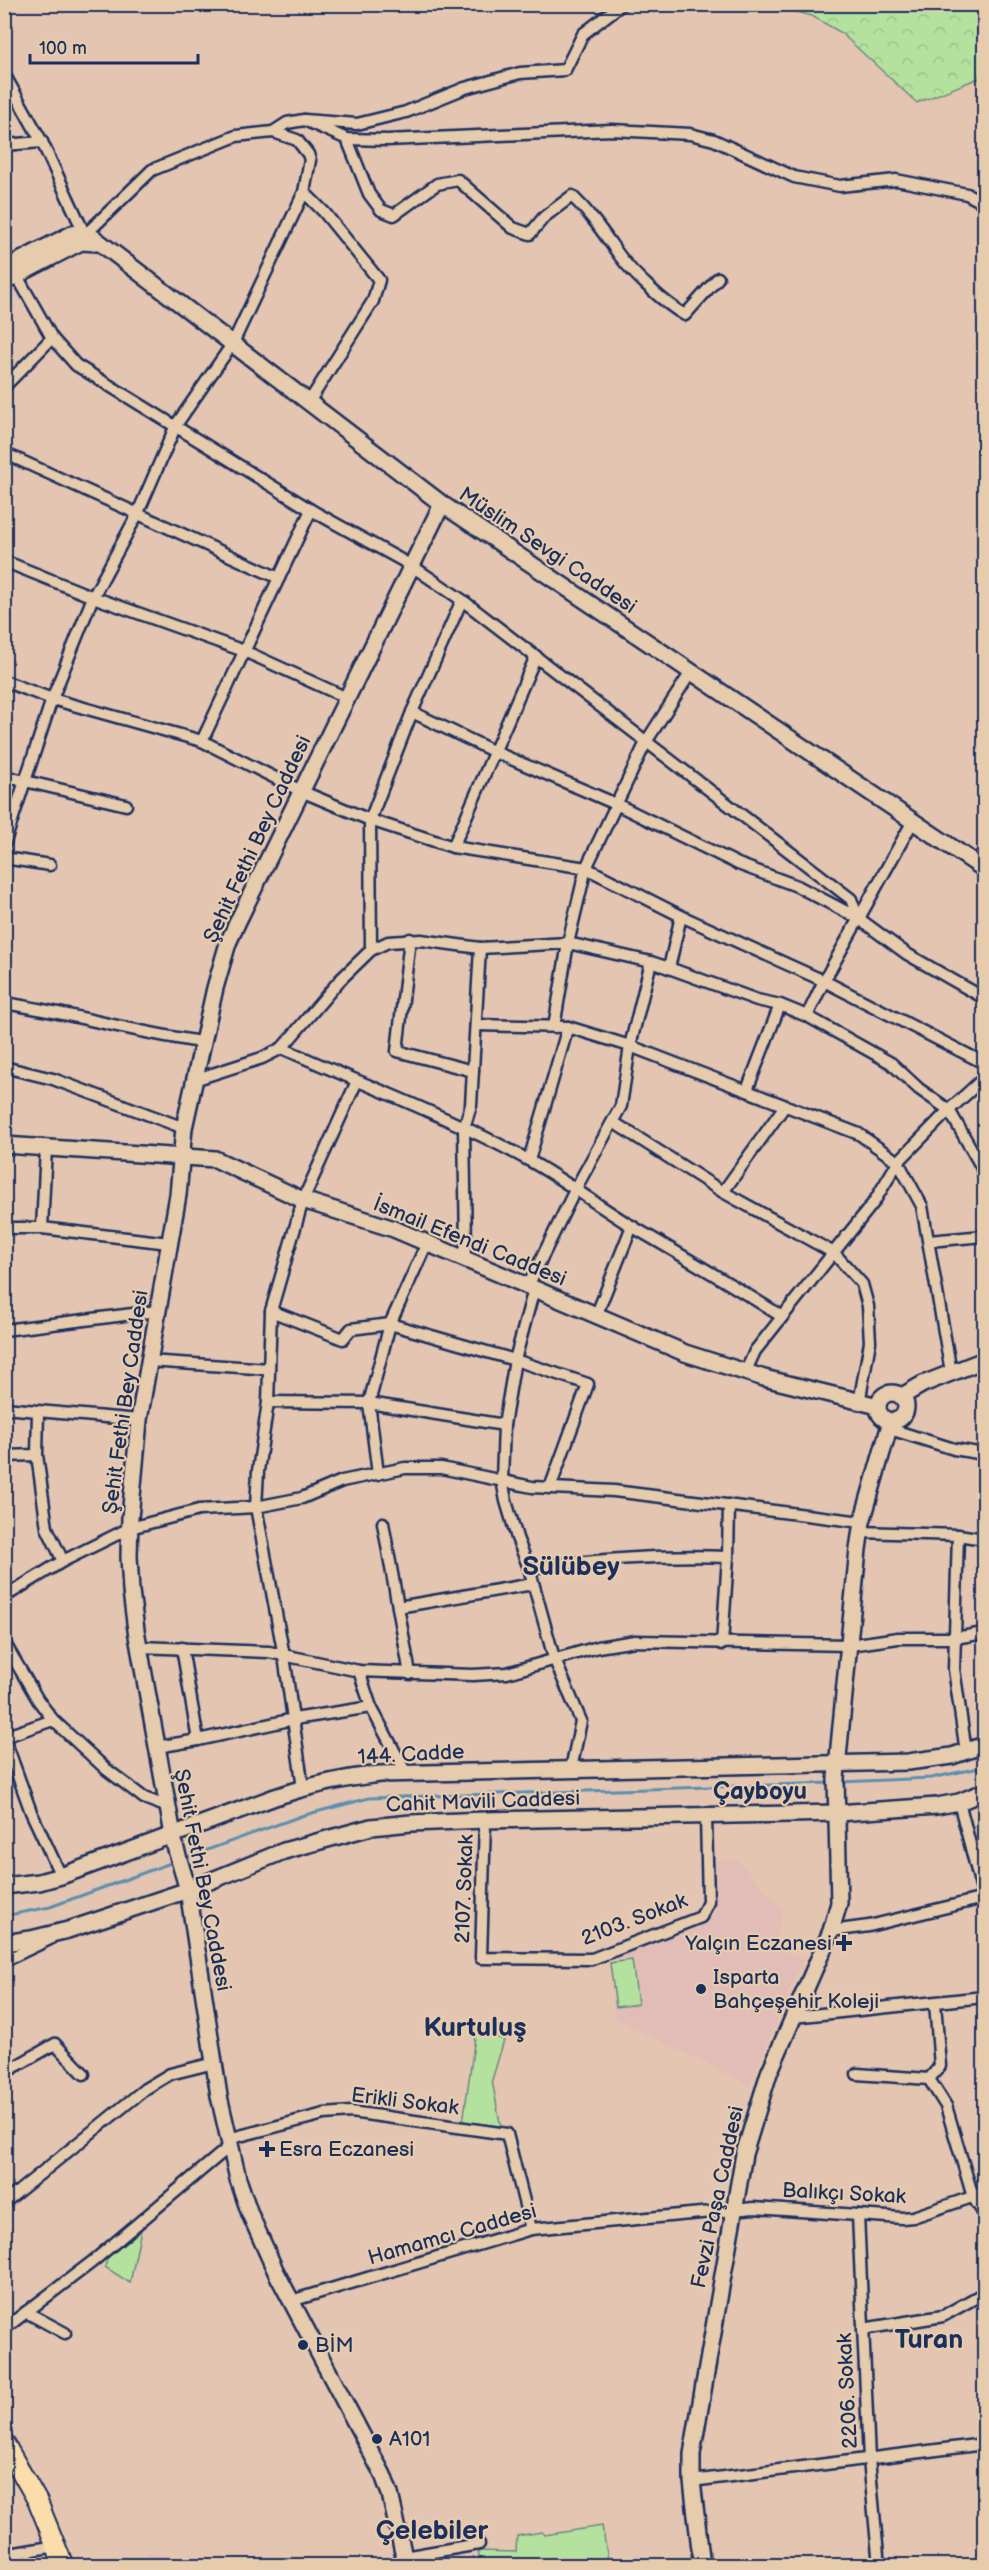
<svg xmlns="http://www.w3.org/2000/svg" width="989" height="2570" font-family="'Balsamiq Sans',sans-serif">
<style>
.built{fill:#e2bcb6}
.forest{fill:url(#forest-crowns);stroke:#68887e;stroke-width:1.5}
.park{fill:#b5e19e;stroke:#68887e;stroke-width:1.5}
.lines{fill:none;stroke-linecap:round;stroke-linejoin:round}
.stream{stroke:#5b8faf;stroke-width:3}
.street-casing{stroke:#1b2f5e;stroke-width:15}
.secondary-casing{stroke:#1b2f5e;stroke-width:20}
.primary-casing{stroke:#1b2f5e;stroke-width:22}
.street{stroke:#e6ccad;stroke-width:10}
.secondary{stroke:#e6ccad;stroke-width:15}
.primary{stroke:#faddab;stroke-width:18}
.poi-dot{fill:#1b2f5e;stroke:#e6ccad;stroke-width:2}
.labels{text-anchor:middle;stroke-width:4.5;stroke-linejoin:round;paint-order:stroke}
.street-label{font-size:21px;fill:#1b2f5e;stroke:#e6ccad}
.poi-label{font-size:21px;fill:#1b2f5e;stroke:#e6ccad;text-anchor:start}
.quarter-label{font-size:24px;font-weight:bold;fill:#1b2f5e;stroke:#e6ccad}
.district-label{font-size:27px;font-weight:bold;fill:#1b2f5e;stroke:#e6ccad}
</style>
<defs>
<pattern id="forest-crowns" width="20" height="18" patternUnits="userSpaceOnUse" patternTransform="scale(1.5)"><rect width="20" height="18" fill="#b5e19e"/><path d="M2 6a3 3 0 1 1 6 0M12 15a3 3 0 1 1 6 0" fill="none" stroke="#9bc18a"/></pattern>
</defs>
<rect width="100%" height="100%" fill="#e4c5b1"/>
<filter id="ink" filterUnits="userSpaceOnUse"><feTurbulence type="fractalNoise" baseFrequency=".0167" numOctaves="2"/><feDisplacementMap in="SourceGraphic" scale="12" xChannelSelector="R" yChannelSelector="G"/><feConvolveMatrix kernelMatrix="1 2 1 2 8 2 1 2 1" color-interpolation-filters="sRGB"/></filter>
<g filter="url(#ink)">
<g class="built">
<polygon points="736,1859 784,1910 773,1945 803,1960 749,2085 615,2018 608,1959 706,1923 716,1906 714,1861"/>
<polygon points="147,2552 171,2557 196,2565 146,2565"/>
</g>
<polygon class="forest" points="771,5 984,5 984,76 917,103 840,32 812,16"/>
<g class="park">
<polygon points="632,1960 638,2004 616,2007 610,1963"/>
<polygon points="476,2029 504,2040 492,2080 501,2128 463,2123"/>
<polygon points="141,2230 130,2283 105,2267 107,2258"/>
<polygon points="602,2526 609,2565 481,2565 478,2551 516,2552 517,2536 542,2532 545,2535"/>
</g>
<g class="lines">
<g class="stream">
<polyline points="841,1782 931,1778 984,1767"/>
<polyline points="185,1858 301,1816 369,1798 831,1783"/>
<polyline points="4,1916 50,1907 176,1861"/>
</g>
<defs>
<g id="street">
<polyline points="4,74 42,142 86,237"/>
<polyline points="304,120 347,139 387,140 612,130 690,134 714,140 794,177 840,186 896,180 967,194 984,203"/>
<path d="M347,139L369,194L381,210L394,215L437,184L458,180L513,228L530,234L544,217L572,196C591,214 604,234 619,255C632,273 665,304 685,315L718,278"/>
<polyline points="4,145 42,142"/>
<polyline points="304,192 324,212 379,280 373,301 309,402"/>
<polyline points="86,234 152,170 236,136 273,132 287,123 304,120 357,124 406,112 465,88 520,73 565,70 583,34 622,4"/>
<polyline points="4,253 52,338 76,365 311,510 412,566 462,600 851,899 858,918"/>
<polyline points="4,387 52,338"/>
<polyline points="4,453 279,578"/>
<polyline points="4,561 93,597 244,651 347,698"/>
<polyline points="4,681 52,699 202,741 301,791 370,820 453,847 586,868 681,916 824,981 984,1063"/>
<polyline points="412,712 495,752 616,804 738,864 797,886 858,918 907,954 984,998"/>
<polyline points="202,741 311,510"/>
<polyline points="4,776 126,805"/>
<polyline points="4,845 52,699 93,597 137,515 176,425 233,343 304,192 310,160 308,154 297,140 273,132"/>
<polyline points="453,847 536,656"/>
<polyline points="4,858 50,865"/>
<polyline points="976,864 984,851"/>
<polyline points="410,939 397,1051 473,1071"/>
<polyline points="371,950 370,820 412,712 462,600"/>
<polyline points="669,968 757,1000 780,1005 807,1016 891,1063 919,1089 949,1110 981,1166 984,1176"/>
<path d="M4,1003C71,1013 136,1033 202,1042"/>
<polyline points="807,1016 824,981 913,821"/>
<polyline points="476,1025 568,1027 630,1046 859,1134 898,1162 922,1206 951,1372"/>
<polyline points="554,1027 568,943 586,868 646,742 691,672"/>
<path d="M282,1048C364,1085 451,1117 530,1161C566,1181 598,1206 633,1227C683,1256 733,1285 781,1316"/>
<polyline points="4,1067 53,1079 184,1128"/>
<polyline points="194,1080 262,1058 282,1048 339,981 371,950 388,942 421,940 480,948 568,943 651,962"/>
<polyline points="747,1090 780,1005"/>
<polyline points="613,1122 723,1192 834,1253 862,1284 868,1306 870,1342 859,1403"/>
<polyline points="529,1160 568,1027"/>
<polyline points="723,1192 784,1107"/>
<polyline points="4,1228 42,1228 169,1243"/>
<polyline points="42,1228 46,1148"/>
<polyline points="929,1241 984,1236"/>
<polyline points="463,1258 466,1246 464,1128 471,1105 480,948"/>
<polyline points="528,1286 576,1188 621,1106 630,1046 651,962 669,968 681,916"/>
<polyline points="534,1289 515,1360 504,1425 502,1480 506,1501 517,1538 529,1568 554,1658 581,1721 571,1769"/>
<polyline points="271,1311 343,1339 351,1329 390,1324 515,1360 588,1384 550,1488"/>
<polyline points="596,1316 632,1226"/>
<polyline points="4,1330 157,1311"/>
<polyline points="148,1361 269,1369"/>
<polyline points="745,1373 755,1351 874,1202 898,1162 949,1110 984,1078"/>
<polyline points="268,1402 369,1403 504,1425"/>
<polyline points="4,1408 139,1420"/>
<polyline points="38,1412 37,1455 47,1528 63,1561"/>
<polyline points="890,1429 954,1449 984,1454"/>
<polyline points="4,1456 37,1455"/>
<polyline points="378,1474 369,1403 390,1324 427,1243"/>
<polyline points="383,1523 410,1674"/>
<polyline points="860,1532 958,1535 984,1539"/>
<polyline points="958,1535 954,1669 966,1752"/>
<path d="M529,1568C596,1560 661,1554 728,1557"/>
<polyline points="4,1597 63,1561 130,1528 199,1510 256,1507 302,1498 342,1481 405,1468 441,1468 532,1487 614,1491 862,1522"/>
<polyline points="398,1607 533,1584"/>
<polyline points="4,1642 38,1700 53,1720 106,1769 144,1798 168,1807"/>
<polyline points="722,1644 728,1557 729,1505"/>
<polyline points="139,1647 269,1652 359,1671 473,1675 507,1673 598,1647 635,1641 850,1645 898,1638 955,1638 984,1633"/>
<polyline points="182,1648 198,1740"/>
<polyline points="359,1671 371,1707 406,1773"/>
<polyline points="4,1737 31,1812 61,1876"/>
<polyline points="4,1737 53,1720"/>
<polyline points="157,1747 198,1740 294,1719 371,1707"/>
<polyline points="303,1788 284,1656 256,1507 258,1471 268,1402 271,1311 303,1200 357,1081"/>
<polyline points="959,1802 984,1898"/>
<polyline points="485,1820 481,1958 592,1959 701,1917 708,1902 706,1817"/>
<polyline points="831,1931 869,1926 984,1898"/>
<polyline points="4,1961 50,1939"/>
<polyline points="935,2003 940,2066 929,2079 946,2106 973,2197 984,2214"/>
<polyline points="793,2017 984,1997"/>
<polyline points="4,2073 55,2044 84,2074"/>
<polyline points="857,2074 929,2079"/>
<polyline points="228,2139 324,2114 351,2112 507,2134 531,2229"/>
<polyline points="4,2203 145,2089 170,2074 214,2063"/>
<polyline points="858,2215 869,2459 879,2566"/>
<polyline points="291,2301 531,2229 754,2208 902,2218 913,2217 984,2193"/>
<polyline points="26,2312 65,2333"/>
<polyline points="4,2329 92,2262 230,2146"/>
<polyline points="863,2329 943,2316 984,2293"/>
<polyline points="692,2481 984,2444"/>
<polyline points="4,2555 56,2546"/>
<polyline points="404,2557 479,2544"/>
</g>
<g id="secondary">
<polyline points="4,269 72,234 79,233 94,238 442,504 984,869"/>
<polyline points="4,282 81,242 98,243"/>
<polyline points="4,1145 215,1159 303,1200 394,1229 685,1353 764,1378 878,1406"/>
<circle cx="892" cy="1407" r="14"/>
<polyline points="902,1396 923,1384 984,1360"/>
<path d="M4,1886L39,1882L61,1876L275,1797C310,1785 344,1778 380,1774L908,1762L952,1756L984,1745"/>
<polyline points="4,1943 31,1939 68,1930 188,1890 284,1851 371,1827 411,1823 485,1820 837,1813 937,1806 959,1802 984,1792"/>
<polyline points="406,2566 390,2494 383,2475 276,2272 250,2214 238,2179 219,2096 188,1890 175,1846 136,1630 131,1591 129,1556 130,1518 139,1420 178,1195 184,1128 215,988 228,943 238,921 442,504"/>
<polyline points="702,2566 692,2481 692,2454 744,2154 769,2073 831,1931 839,1903 836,1778 858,1549 862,1522 891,1421"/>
</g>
<polyline id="primary" points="4,2442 38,2502 64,2566"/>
</defs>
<use href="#street" class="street-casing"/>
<use href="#secondary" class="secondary-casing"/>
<use href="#primary" class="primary-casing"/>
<use href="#street" class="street"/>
<use href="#secondary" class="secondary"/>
<use href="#primary" class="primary"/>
</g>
</g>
<g class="poi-dot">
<path d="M841 1934h6v6h6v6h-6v6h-6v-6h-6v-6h6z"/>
<circle cx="701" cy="1989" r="6"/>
<path d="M264 2140h6v6h6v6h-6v6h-6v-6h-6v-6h6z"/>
<circle cx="303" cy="2345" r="6"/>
<circle cx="377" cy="2439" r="6"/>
</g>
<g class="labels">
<g class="street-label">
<text transform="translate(548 550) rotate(34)" y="7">Müslim Sevgi Caddesi</text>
<text transform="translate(257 839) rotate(-65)" y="7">Şehit Fethi Bey Caddesi</text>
<text transform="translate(470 1241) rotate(22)" y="7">İsmail Efendi Caddesi</text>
<text transform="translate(125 1402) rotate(-82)" y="7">Şehit Fethi Bey Caddesi</text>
<text transform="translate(411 1754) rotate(-3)" y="7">144. Cadde</text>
<text transform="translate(483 1801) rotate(-2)" y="7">Cahit Mavili Caddesi</text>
<text transform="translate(203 1880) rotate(79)" y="7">Şehit Fethi Bey Caddesi</text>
<text transform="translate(464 1889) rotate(-88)" y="7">2107. Sokak</text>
<text transform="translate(634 1919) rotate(-21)" y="7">2103. Sokak</text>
<text transform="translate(405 2101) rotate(7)" y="7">Erikli Sokak</text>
<text transform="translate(844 2193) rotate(3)" y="7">Balıkçı Sokak</text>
<text transform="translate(717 2197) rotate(-78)" y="7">Fevzi Paşa Caddesi</text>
<text transform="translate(452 2234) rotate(-16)" y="7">Hamamcı Caddesi</text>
<text transform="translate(847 2391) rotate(-93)" y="7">2206. Sokak</text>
</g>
<g class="poi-label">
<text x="832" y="1950" text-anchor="end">Yalçın Eczanesi</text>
<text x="713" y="1984">Isparta<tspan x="713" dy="24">Bahçeşehir Koleji</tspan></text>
<text x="279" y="2156">Esra Eczanesi</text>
<text x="315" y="2352">BİM</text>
<text x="389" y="2446">A101</text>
</g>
<g class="quarter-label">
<text x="760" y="1799">Çayboyu</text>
</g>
<g class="district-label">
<text x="571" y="1575">Sülübey</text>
<text x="475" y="2036">Kurtuluş</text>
<text x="929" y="2348">Turan</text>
<text x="432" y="2539">Çelebiler</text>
</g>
</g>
<rect width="989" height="2570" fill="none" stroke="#e6ccad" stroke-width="24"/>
<rect x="12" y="12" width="965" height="2546" fill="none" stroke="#1b2f5e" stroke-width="2" filter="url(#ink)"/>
<path d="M30 54v9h168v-9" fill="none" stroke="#1b2f5e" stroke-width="3"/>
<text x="39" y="54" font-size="18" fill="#1b2f5e" stroke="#e6ccad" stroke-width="4.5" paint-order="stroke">100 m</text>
</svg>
